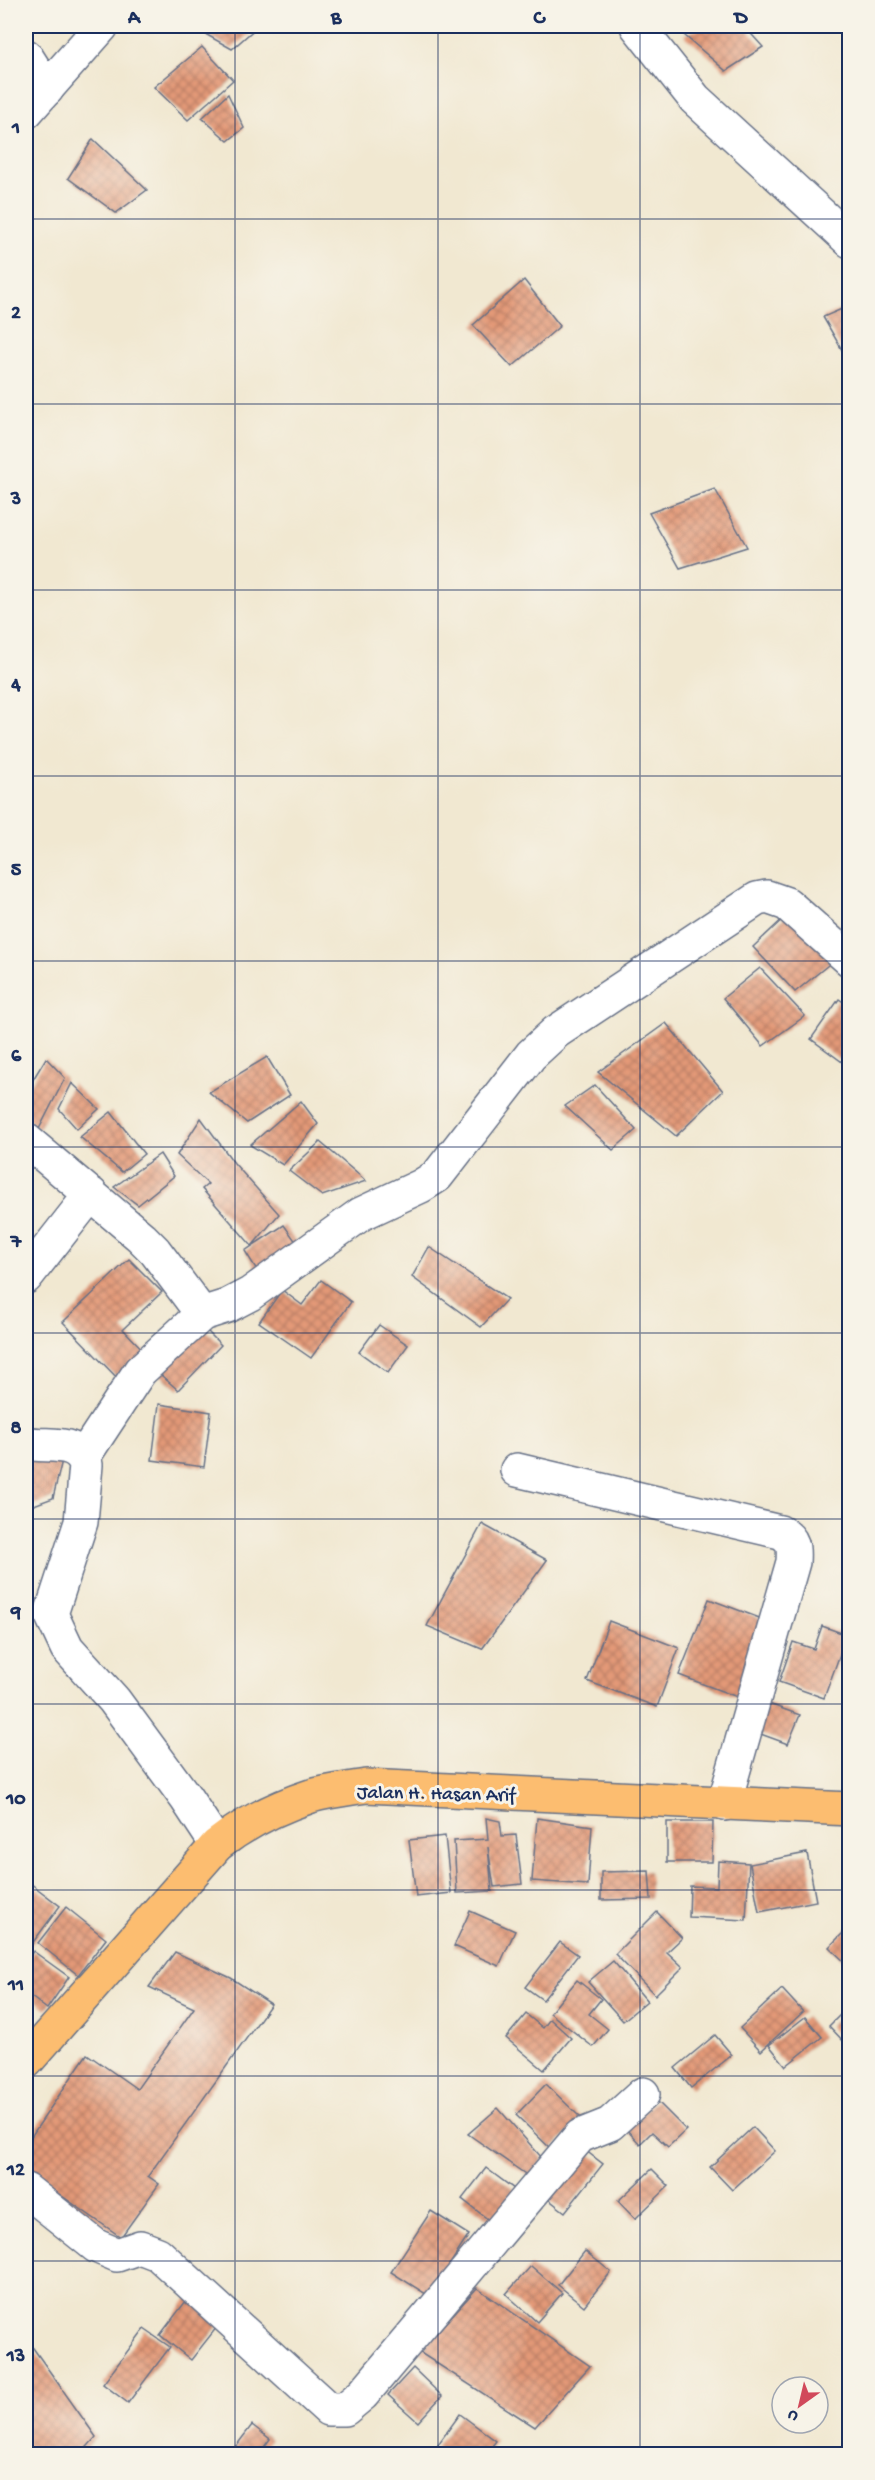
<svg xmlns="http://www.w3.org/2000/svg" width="875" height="2480" font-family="'Gochi Hand',sans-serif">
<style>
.building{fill:url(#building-cross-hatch)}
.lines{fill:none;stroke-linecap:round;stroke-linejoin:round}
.minor-casing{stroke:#667086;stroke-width:36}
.major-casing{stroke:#667086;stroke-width:36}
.minor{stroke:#fff;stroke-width:33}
.major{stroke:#fcbd6f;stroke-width:33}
.grid{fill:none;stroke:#1b2f5e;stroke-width:1.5;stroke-opacity:0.55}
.labels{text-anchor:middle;stroke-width:6;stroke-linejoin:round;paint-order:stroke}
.street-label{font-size:20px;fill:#1b2f5e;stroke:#f7f3e8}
.neatline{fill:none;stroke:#1b2f5e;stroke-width:2}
.grid-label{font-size:20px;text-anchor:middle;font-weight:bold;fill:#1b2f5e}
</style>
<defs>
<pattern id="building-cross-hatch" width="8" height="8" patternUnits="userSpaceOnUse" patternTransform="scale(1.5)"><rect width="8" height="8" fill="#e39977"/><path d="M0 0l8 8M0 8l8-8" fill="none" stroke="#b77d65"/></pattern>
</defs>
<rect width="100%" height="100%" fill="#f7f3e8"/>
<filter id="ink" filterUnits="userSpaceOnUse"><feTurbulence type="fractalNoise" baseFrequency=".0167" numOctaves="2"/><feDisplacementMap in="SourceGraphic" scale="12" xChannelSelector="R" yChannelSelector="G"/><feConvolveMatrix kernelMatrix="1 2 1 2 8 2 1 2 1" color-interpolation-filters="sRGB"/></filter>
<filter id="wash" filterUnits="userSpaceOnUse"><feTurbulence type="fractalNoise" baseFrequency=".008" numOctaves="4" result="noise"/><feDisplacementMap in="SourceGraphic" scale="24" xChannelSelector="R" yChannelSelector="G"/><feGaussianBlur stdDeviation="1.35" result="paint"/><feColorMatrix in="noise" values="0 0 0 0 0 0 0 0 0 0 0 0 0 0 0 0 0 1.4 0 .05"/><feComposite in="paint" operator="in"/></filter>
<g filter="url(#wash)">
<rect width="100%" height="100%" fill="#f1e8d1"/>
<g id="blocks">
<g class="building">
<polygon points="191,26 258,26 232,49"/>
<polygon points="705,26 744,26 763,47 726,71 684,35"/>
<polygon points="202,47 233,80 188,120 154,87"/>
<polygon points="228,94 244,128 228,141 202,118"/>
<polygon points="93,139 147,190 116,213 68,178"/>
<polygon points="524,280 560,326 512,367 473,325"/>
<polygon points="849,306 849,362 823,317"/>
<polygon points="715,489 747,547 680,568 649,513"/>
<polygon points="788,914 833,961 795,992 753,947"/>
<polygon points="760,968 805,1016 763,1046 723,998"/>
<polygon points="839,999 849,1006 849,1067 811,1039"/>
<polygon points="666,1023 723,1091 676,1136 598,1072"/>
<polygon points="267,1057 290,1095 247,1123 209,1092"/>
<polygon points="46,1058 65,1078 39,1129 26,1118 26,1091"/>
<polygon points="72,1083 99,1109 77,1129 59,1109"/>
<polygon points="595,1085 636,1130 613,1150 565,1106"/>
<polygon points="301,1101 318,1124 283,1165 250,1145"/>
<polygon points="111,1112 144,1154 122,1172 80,1137"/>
<polygon points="201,1118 234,1163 279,1214 252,1246 284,1225 299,1246 260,1275 245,1251 252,1246 202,1189 208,1184 177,1155"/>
<polygon points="320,1142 366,1181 322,1196 289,1171"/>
<polygon points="160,1154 174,1176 138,1205 114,1187"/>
<polygon points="429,1247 507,1299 481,1327 412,1277"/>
<polygon points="129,1259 162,1292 123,1329 149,1356 122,1383 63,1322"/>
<polygon points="321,1280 351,1302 311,1358 259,1322 282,1290 302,1305"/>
<polygon points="198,1322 221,1345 178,1390 154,1369"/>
<polygon points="379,1325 408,1345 388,1373 359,1352"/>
<polygon points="159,1404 211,1412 204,1467 152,1460"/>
<polygon points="26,1452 62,1460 53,1498 26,1508"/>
<polygon points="482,1524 547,1560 482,1649 427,1626"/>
<polygon points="709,1599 770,1622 740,1698 679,1675"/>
<polygon points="609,1621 679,1648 657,1707 587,1681"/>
<polygon points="822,1626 847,1635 824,1698 779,1682 793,1642 814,1649"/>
<polygon points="766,1703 800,1715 788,1744 755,1732"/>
<polygon points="486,1818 500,1821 502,1836 516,1835 522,1884 494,1887 488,1847 492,1891 457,1893 454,1841 488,1839"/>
<polygon points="537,1818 592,1826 588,1885 532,1881"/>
<polygon points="667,1822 713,1822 712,1862 667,1862"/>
<polygon points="445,1836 451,1893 416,1897 409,1840"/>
<polygon points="807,1853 816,1901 759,1912 750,1864"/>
<polygon points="718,1861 749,1863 746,1920 689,1917 690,1886 717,1887"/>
<polygon points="649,1871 651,1899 601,1900 601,1872"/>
<polygon points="26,1880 60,1906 28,1949 26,1948"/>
<polygon points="66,1907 106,1939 78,1975 38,1943"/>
<polygon points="470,1911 515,1931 499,1966 454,1946"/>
<polygon points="657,1912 682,1938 667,1952 683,1967 655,1995 615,1954"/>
<polygon points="849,1927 849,1966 829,1947"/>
<polygon points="560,1942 578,1955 543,2000 525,1987"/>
<polygon points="33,1951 69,1977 47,2009 26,1993 26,1962"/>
<polygon points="175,1952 231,1978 271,2004 148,2176 159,2184 121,2237 26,2171 26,2144 87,2054 137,2089 194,2008 149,1987"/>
<polygon points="613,1961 647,2001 623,2021 588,1982"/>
<polygon points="577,1980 601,1999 589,2014 608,2029 593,2047 550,2013"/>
<polygon points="782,1989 803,2012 761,2051 740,2028"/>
<polygon points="849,2006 849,2047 829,2026"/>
<polygon points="526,2014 543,2028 550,2019 571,2038 544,2070 506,2038"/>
<polygon points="805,2017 822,2037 786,2066 769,2045"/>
<polygon points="715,2035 732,2055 691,2088 675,2068"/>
<polygon points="546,2084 582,2119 552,2150 516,2115"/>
<polygon points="656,2100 686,2130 668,2147 652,2132 640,2144 626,2129"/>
<polygon points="498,2108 543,2159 531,2178 468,2134"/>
<polygon points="753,2127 775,2151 732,2190 710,2167"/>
<polygon points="581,2147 603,2164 565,2212 543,2195"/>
<polygon points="486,2168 518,2192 494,2224 462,2199"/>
<polygon points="652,2169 669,2186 635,2219 618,2201"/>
<polygon points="431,2211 469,2235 429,2296 391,2272"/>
<polygon points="585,2251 611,2272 584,2306 558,2285"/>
<polygon points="531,2266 562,2293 537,2322 506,2294"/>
<polygon points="477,2288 590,2366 535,2427 419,2352"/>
<polygon points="189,2297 221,2322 191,2360 160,2335"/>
<polygon points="144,2329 170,2347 128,2403 103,2384"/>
<polygon points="26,2338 96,2437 81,2454 26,2454"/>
<polygon points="413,2368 442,2396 418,2422 388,2395"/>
<polygon points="460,2414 496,2441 486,2454 468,2454 464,2451 462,2454 446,2454 436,2447"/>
<polygon points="252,2425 270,2439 259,2454 230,2454"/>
</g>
</g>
</g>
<g filter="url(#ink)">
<use href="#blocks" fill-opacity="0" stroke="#667086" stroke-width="1.5"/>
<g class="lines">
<defs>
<g id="minor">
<polyline points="637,26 695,99 850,241"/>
<polyline points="26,56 47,89"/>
<polyline points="26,112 102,26"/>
<polyline points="26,1140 141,1237 155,1251 202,1314"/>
<polyline points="26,1277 91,1194"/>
<path d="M26,1443C48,1448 78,1438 86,1465L81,1522L51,1614L67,1648L114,1700L186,1798L217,1845"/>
<polyline points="84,1456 140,1371 202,1314 227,1306 250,1294 361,1214 421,1186 437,1176 531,1055 556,1032 757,899 767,897 787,904 850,960"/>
<path d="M517,1470L780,1532C794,1539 794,1547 793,1562L724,1804"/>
<polyline points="26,2190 96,2246 117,2255 140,2247 158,2254 328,2409 345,2409 363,2394 580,2136 610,2124 643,2094"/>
</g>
<path id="major" d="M26,2062L217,1845C245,1823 277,1807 311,1796C329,1791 348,1789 366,1786L850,1809"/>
</defs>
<use href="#minor" class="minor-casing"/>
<use href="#major" class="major-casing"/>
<use href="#minor" class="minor"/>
<use href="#major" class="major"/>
</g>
</g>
<path class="grid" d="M235,26V2454M438,26V2454M640,26V2454M26,219H850M26,404H850M26,590H850M26,776H850M26,961H850M26,1147H850M26,1333H850M26,1519H850M26,1704H850M26,1890H850M26,2076H850M26,2261H850"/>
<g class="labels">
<g class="street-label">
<text transform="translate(436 1792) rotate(1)" y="7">Jalan H. Hasan Arif</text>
</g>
</g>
<rect width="875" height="2480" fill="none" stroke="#f7f3e8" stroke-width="66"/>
<g transform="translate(800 2405) rotate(214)"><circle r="28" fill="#f7f3e8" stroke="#9fa5b1" stroke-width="1.5"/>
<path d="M0-4.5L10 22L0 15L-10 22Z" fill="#d1495b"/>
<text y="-9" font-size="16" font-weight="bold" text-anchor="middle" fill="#1b2f5e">U</text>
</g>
<rect x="33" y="33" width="809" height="2414" class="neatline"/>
<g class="grid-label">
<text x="134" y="23">A</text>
<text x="336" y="23">B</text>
<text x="539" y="23">C</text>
<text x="741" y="23">D</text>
<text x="16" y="133">1</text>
<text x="16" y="318">2</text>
<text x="16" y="504">3</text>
<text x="16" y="690">4</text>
<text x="16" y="875">5</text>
<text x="16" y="1061">6</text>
<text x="16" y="1247">7</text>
<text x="16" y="1433">8</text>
<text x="16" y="1618">9</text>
<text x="16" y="1804">10</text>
<text x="16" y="1990">11</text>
<text x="16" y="2175">12</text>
<text x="16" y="2361">13</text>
</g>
</svg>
